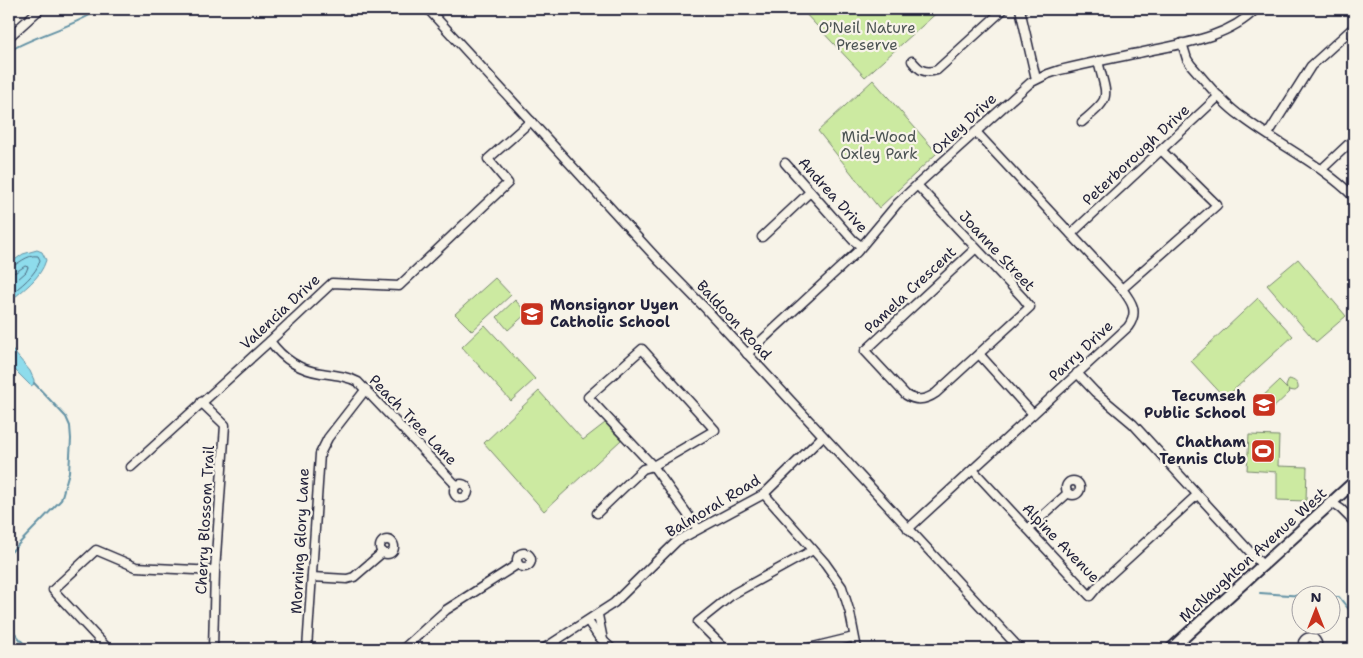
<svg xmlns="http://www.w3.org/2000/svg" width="1363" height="658" font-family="'Shantell Sans',sans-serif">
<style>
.green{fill:#cceaa1;stroke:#77866e}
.water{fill:#8edcec;stroke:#6392a5}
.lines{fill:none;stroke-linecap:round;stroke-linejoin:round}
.shore{stroke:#4d6c82;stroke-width:1}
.stream{stroke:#6392a5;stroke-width:2}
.minor-casing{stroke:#22223b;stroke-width:11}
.major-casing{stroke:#22223b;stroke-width:14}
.minor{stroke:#f7f3e8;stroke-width:8}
.major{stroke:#f7f3e8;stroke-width:10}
.labels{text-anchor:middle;stroke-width:4.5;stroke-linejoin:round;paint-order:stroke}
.park-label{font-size:15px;fill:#4c5454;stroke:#f7f3e8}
.street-label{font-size:15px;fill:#22223b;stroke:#f7f3e8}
.poi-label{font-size:15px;font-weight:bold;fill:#22223b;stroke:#f7f3e8;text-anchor:end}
</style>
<rect width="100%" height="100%" fill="#f7f3e8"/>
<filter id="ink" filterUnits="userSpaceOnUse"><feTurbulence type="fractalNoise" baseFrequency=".02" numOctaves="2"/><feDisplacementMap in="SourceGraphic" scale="10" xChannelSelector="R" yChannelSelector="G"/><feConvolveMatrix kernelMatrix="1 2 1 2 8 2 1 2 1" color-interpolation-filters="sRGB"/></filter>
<g filter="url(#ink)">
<g class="green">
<polygon points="801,9 941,9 865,77"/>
<polygon points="873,80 937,153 879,208 818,131"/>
<polygon points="1298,259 1346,316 1316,342 1267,285"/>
<polygon points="495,278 511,295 472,331 455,314"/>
<polygon points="1258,298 1293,336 1225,398 1191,361"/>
<polygon points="515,300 527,313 508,330 497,317"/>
<polygon points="485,325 535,379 511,401 462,347"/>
<path d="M1289,379C1294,380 1299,383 1298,389L1295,391L1288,390L1290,392L1270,411L1260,399L1279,381L1287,389L1286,386Z"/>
<polygon points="539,391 583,440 605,423 621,440 544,511 484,443"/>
<polygon points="1249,435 1279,436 1278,466 1307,467 1306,501 1277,500 1277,472 1247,470"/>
</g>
<g class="water">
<path d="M37,250L42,252L46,260C41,278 23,290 9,302V264L23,254Z"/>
<polygon points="9,346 30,371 34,380 34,384 31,386 9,364"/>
</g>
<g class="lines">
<g class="shore">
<path d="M9,267C19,265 26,254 38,256L40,260C37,274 20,287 9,295"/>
<polyline points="9,274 16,272 25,266 28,267 26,272 9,287"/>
</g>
<g class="stream">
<polyline points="186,9 232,9"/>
<path d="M9,51C38,34 71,28 100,9"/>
<polyline points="9,554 61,500 69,472 71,439 70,426 66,417 34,383"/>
<polyline points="1260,593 1303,596"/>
<polyline points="1330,597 1339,597 1354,616"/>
<polyline points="9,626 28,649"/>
</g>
<defs>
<g id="minor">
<polyline points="428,9 660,262 706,309 1020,649"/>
<polyline points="1020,9 1036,79"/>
<polyline points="9,37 40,9"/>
<path d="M1182,43L1187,59L1191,65C1207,83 1222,103 1242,117C1279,145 1321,164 1354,197"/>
<path d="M912,61C919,70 925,74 937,70L1004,9"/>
<path d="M1082,122C1113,96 1107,99 1098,61"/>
<polyline points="1268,134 1311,66 1354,27"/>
<polyline points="785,163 853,240 861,246"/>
<polyline points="1322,169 1354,139"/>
<path d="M917,185L1023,298L1030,307L936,393C926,400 917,402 906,395L865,351L976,248"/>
<polyline points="1071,234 1219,96"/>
<polyline points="762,237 810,192"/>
<polyline points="1122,289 1217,205 1161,150"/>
<path d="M270,341C283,359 299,370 321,373C335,375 346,376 358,382L456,485"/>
<path d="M747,354L857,252L897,204L917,185L1030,83L1048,74L1060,70C1086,64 1112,58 1139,53C1178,44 1227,39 1256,9"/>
<polyline points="979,354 1033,414"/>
<polyline points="1077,373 1095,392 1133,424 1263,566"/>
<polyline points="201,402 225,425 215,571 213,649"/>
<polyline points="131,467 270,341 332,283 399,286 508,183 488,159 531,121"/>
<polyline points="973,470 1090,596 1100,584 1197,495"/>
<circle cx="1073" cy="488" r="7"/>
<circle cx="461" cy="491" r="7"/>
<polyline points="764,494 825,563 842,587 850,613 857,649"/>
<polyline points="1332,503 1341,509 1354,522"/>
<polyline points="597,513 643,469 653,466 715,430 642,349 588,397 653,466 698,529"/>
<path d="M908,529L1128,327C1139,312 1132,302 1122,289L976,132"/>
<polyline points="1028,529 1068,493"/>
<circle cx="387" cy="547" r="7"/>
<circle cx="524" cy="560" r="7"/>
<polyline points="312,577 347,579 354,577 383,552"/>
<polyline points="598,615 603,640"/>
<polyline points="588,621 598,636 612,649"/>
<polyline points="108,649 53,590 96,550 136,567 215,571"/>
<polyline points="307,649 320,454 328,438 366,389"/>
<polyline points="403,649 446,610 518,564"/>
<polyline points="543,649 614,603 677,541 764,494 823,436"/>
<polyline points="725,649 698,622 733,594 813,550"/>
<polyline points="805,649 854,637"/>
<path d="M1305,649L1303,642C1307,635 1314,636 1317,643L1315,649"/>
</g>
<polyline id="major" points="1171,649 1354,482"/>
</defs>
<use href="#minor" class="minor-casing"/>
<use href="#major" class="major-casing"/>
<use href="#minor" class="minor"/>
<use href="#major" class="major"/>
</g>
</g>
<defs>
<symbol id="school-square" viewBox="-11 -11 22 22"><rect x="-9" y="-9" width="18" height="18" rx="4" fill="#c8321e" stroke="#f7f3e8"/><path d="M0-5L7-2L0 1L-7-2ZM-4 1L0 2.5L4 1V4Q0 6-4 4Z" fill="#fff"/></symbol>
<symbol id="stadium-square" viewBox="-11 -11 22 22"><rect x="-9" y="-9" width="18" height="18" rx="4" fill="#c8321e" stroke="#f7f3e8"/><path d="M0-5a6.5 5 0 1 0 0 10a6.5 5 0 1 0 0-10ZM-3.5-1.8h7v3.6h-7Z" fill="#fff"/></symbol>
</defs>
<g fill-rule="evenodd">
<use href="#school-square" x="518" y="300" width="28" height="28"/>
<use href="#school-square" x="1250" y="391" width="28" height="28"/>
<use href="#stadium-square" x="1249" y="437" width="28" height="28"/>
</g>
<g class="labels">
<g class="park-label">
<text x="867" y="33">O'Neil Nature<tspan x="867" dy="17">Preserve</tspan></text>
<text x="879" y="142">Mid-Wood<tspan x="879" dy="17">Oxley Park</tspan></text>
</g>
<g class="street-label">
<text transform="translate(964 124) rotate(-43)" y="5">Oxley Drive</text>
<text transform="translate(1136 155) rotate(-43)" y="5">Peterborough Drive</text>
<text transform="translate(833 195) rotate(48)" y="5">Andrea Drive</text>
<text transform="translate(997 251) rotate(47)" y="5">Joanne Street</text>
<text transform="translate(910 290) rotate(-43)" y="5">Pamela Crescent</text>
<text transform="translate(280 312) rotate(-43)" y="5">Valencia Drive</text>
<text transform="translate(734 320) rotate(47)" y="5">Baldoon Road</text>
<text transform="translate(1081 351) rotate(-43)" y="5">Parry Drive</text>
<text transform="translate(413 420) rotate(46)" y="5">Peach Tree Lane</text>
<text transform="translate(713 506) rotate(-31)" y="5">Balmoral Road</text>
<text transform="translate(205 520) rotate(-87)" y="5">Cherry Blossom Trail</text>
<text transform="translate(300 541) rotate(-87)" y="5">Morning Glory Lane</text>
<text transform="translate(1061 543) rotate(46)" y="5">Alpine Avenue</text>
<text transform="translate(1253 555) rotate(-42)" y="5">McNaughton Avenue West</text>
</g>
<g class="poi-label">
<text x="550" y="310" text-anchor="start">Monsignor Uyen<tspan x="550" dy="17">Catholic School</tspan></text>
<text x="1246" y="401">Tecumseh<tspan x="1246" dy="17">Public School</tspan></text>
<text x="1246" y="447">Chatham<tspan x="1246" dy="17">Tennis Club</tspan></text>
</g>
</g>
<rect width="1363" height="658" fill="none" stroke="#f7f3e8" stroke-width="30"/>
<rect x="15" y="15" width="1333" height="628" fill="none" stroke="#22223b" stroke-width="2" filter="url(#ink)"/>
<g transform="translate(1316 610)"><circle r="24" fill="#f7f3e8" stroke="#a29fa3"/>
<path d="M0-4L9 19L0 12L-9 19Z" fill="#c8321e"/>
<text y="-8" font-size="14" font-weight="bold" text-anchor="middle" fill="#22223b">N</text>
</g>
</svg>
